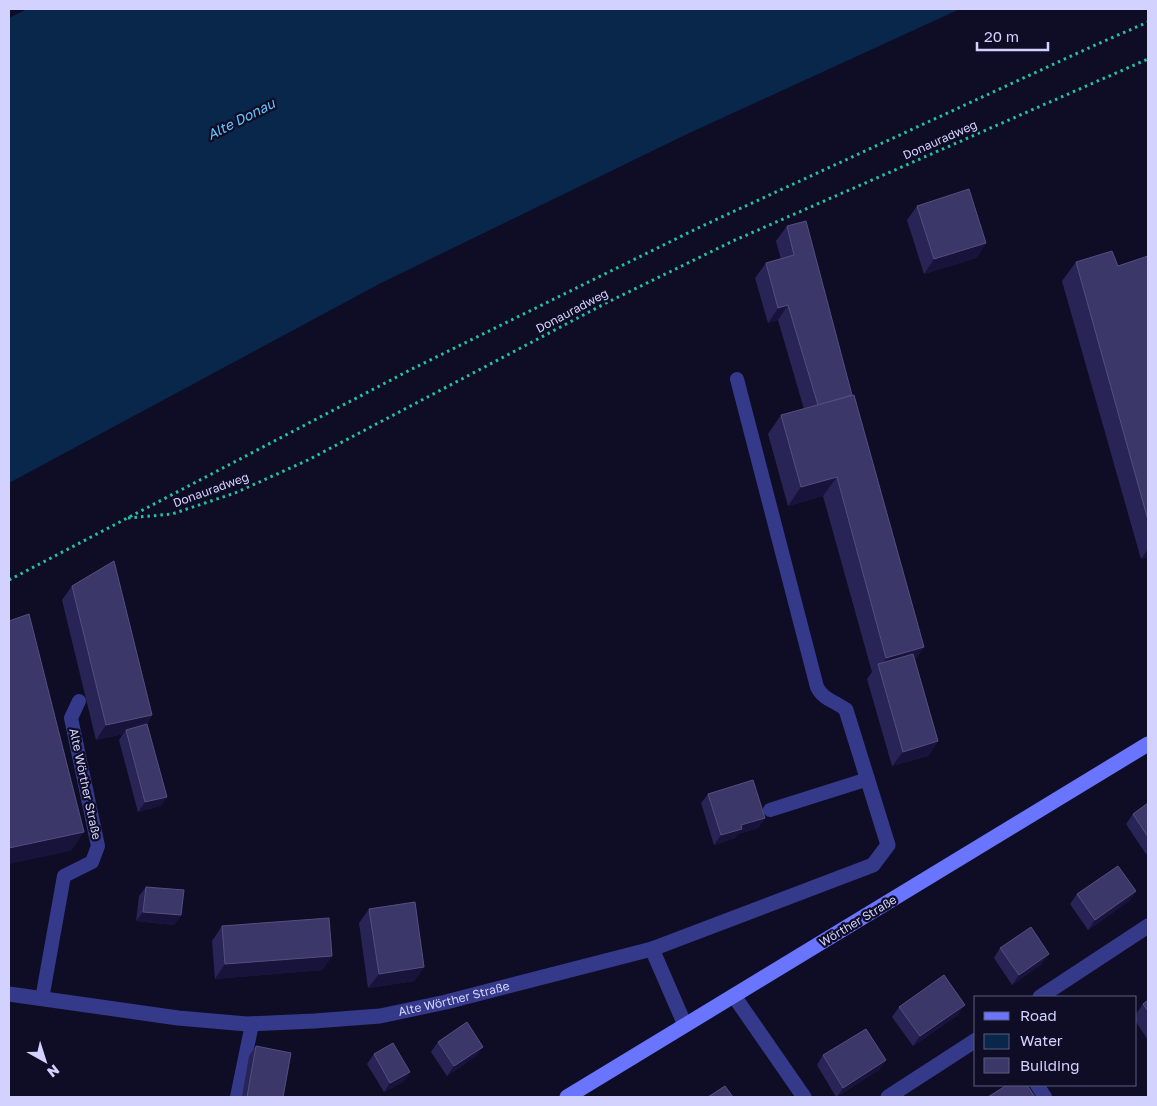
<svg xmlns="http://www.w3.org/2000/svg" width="1157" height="1106" font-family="'Golos Text',sans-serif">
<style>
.water{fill:#08274a}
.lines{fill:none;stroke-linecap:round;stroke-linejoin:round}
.path{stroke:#25c0a7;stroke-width:3;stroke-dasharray:2.5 4;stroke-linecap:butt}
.lane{stroke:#343989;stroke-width:14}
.street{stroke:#343989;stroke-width:15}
.secondary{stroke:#6974ff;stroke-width:15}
.wall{fill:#292456}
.shaded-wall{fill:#17133b}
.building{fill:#3b3768;stroke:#534f80}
.labels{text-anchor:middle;stroke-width:4.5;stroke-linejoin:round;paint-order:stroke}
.street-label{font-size:12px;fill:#d3d2ff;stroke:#0f0d26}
.water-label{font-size:14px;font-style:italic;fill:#60c5ff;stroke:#0f0d26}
</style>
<rect width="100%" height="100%" fill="#0f0d26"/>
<polygon class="water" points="27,9 960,9 683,136 381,283 9,483 9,18"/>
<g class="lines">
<g class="path">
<polyline points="128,518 172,514 235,493 308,460 608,302 733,241 1148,59"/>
<polyline points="9,580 410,370 700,227 1093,46 1148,22"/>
</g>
<g class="lane">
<path d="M737,379L817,687C823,700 836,701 846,710"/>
<polyline points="770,810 868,779"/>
<polyline points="42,999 64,876 92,862 98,846 71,718 79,701"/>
<polyline points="1037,1085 1045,1097"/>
<polyline points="237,1097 252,1024"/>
</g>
<g class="street">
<polyline points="652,949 685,1025"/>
<path id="s1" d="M9,994L178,1018L247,1024L314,1021L380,1016L446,1002L652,949L873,865L888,845L846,710"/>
<polyline points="734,996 804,1097"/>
<polyline points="1040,997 1148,926"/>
<polyline points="888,1097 976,1040"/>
</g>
<polyline class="secondary" points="567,1097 1148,744"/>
</g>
<g class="wall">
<polygon points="917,206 986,243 976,258 924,274 907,220"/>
<polygon points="787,226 852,395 924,647 915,660 938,741 928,756 892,766 867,679 872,672 823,496 788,506 768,434 781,415 804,409 778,320 768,323 755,278 766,263 781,259 776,241"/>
<polygon points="1148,256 1148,557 1141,559 1062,281 1076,262 1118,266"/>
<polygon points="72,586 152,715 146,725 167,797 160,806 138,812 119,740 123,734 96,740 62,600"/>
<polygon points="708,794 765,818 758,828 738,834 735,838 714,845 701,803"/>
<polygon points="1148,803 1148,852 1146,854 1126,824 1133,814"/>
<polygon points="146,887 181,915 174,925 136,921 139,896"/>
<polygon points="1136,891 1129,901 1088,930 1070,904 1077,894"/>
<polygon points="369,909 424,967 414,981 368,988 359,923"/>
<polygon points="222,926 332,956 322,970 215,979 212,941"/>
<polygon points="1000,948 1042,964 1012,985 994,958"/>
<polygon points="1148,1000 1148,1040 1136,1022 1136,1014 1143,1004"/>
<polygon points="899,1007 958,1015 913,1046 892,1017"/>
<polygon points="438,1042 483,1047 476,1056 447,1076 431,1052"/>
<polygon points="256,1046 283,1097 242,1097 249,1056"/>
<polygon points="374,1054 410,1072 403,1082 384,1092 367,1064"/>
<polygon points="823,1055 886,1060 879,1070 836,1097 817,1065"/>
</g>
<g class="shaded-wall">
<polygon points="986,243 976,258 924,274 934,259"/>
<polygon points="788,305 778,320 768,323 778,308"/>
<polygon points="837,477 823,496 788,506 801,487"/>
<polygon points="1148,549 1148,557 1141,559"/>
<polygon points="924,647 911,666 879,668 886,658"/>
<polygon points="152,715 142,730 126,730 123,734 96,740 106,725"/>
<polygon points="938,741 928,756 892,766 903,752"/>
<polygon points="167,797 160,806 138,812 145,802"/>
<polygon points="765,818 758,828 738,834 735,838 714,845 721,835 741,825"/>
<polygon points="84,832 71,851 9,864 9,848"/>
<polygon points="1136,891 1129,901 1088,930 1095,920"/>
<polygon points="143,912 181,915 174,925 136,921"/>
<polygon points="1049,954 1042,964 1012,985 1019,975"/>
<polygon points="332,956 322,970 215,979 225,964"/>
<polygon points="424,967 414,981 368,988 379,974"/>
<polygon points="965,1005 958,1015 913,1046 920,1036"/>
<polygon points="483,1047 476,1056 447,1076 454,1066"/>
<polygon points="886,1060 879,1070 837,1097 843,1088"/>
<polygon points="410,1072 403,1082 384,1092 390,1083"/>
</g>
<g class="building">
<polygon points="969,189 986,243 934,259 917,206"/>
<polygon points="806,221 852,395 818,405 788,305 778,308 766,263 794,255 787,226"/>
<polygon points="1112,251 1118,266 1148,256 1148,520 1076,262"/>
<polygon points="854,395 924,647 886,658 837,477 801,487 781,415"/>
<polygon points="114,561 152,715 106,725 72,586"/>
<polygon points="29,614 84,832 9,848 9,621"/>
<polygon points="913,654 938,741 903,752 878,664"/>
<polygon points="147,724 167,797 145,802 126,730"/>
<polygon points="753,780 765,818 741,825 742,829 721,835 708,794"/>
<polygon points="1148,803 1148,837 1133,814"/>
<polygon points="1118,866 1136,891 1095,920 1077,894"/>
<polygon points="146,887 184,890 181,915 143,912"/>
<polygon points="415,902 424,967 379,974 369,909"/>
<polygon points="329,918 332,956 225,964 222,926"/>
<polygon points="1031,927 1049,954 1019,975 1000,948"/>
<polygon points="944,975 965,1005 920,1036 899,1007"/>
<polygon points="1148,1000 1148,1011 1143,1004"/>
<polygon points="467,1022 483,1047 454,1066 438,1042"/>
<polygon points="866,1029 886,1060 843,1088 823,1055"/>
<polygon points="393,1043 410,1072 390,1083 374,1054"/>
<polygon points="256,1046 291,1053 283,1097 247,1097"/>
<polygon points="1007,1085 1027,1085 1035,1097 988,1097"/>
<polygon points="725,1086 733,1097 708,1097"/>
</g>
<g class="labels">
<g class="street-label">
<text transform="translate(940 140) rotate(-24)" y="4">Donauradweg</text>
<text transform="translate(572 311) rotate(-28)" y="4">Donauradweg</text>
<text transform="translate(211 490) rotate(-20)" y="4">Donauradweg</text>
<text transform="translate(85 784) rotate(78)" y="4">Alte Wörther Straße</text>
<text transform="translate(858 921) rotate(-31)" y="4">Wörther Straße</text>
<text dy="4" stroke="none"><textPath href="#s1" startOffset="449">Alte Wörther Straße</textPath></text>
</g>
<g class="water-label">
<text transform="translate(241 119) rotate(-27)" y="5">Alte Donau</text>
</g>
</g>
<rect width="1157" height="1106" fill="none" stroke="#d3d2ff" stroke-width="20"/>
<rect x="974" y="996" width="162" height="90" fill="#0f0d26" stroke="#5d5c7d"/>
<rect x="984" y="1012" width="25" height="8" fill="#6974ff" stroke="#5d5c7d"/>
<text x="1020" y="1021" font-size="15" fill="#d3d2ff">Road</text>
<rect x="984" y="1034" width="25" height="15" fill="#08274a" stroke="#5d5c7d"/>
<text x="1020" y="1046" font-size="15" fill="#d3d2ff">Water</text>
<rect x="984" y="1058" width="25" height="15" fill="#3b3768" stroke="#5d5c7d"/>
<text x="1020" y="1071" font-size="15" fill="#d3d2ff">Building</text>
<g transform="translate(45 1061) rotate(141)" stroke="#0f0d26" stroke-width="4" paint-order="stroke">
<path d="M0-4L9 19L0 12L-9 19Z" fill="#d3d2ff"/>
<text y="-8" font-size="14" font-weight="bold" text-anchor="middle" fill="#d3d2ff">N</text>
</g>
<path d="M977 42v8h71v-8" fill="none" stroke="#d3d2ff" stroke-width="2.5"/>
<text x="984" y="42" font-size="15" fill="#d3d2ff" stroke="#0f0d26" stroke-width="4" paint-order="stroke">20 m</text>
</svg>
